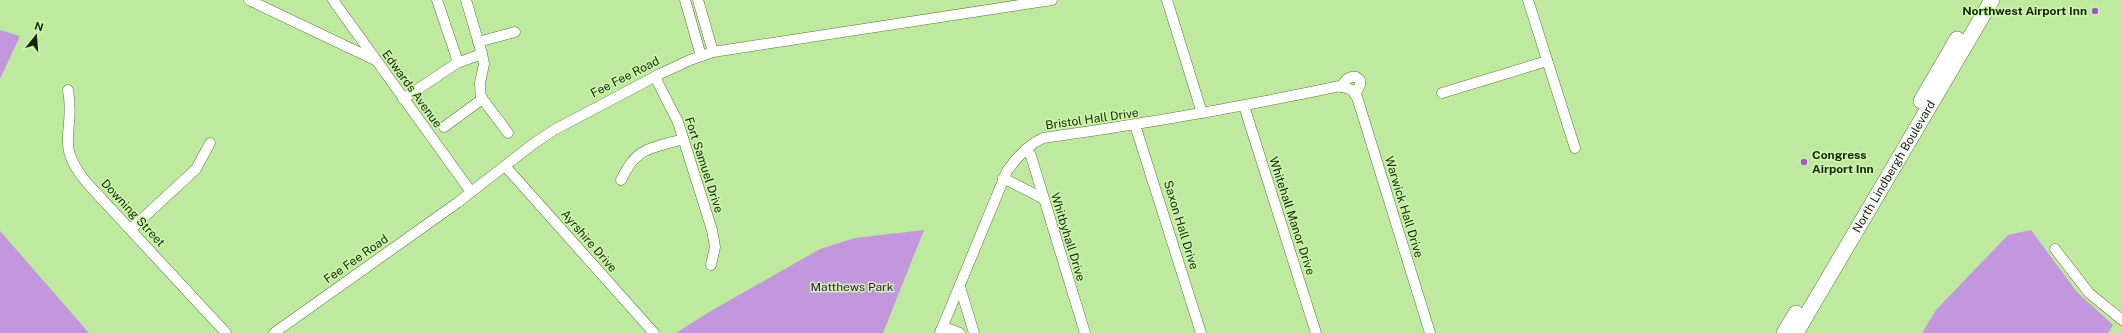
<svg xmlns="http://www.w3.org/2000/svg" width="2122" height="333" font-family="'Public Sans',sans-serif">
<style>
.green{fill:#c297dd}
.lines{fill:none;stroke-linecap:round;stroke-linejoin:round}
.minor-casing{stroke:#567a36;stroke-width:11}
.highway-casing{stroke:#567a36;stroke-width:16}
.minor{stroke:#fff;stroke-width:10}
.highway{stroke:#fff;stroke-width:15}
.poi-dot{fill:#a156c9;stroke:#cdf7ad;stroke-width:1.5}
.labels{text-anchor:middle;stroke-width:3;stroke-linejoin:round;paint-order:stroke}
.poi-label{font-size:12px;font-weight:bold;fill:#152407;stroke:#cdf7ad;text-anchor:end}
.street-label{font-size:12px;fill:#152407;stroke:#cdf7ad}
.park-label{font-size:12px;fill:#480065;stroke:#cdf7ad}
</style>
<rect width="100%" height="100%" fill="#c0e9a0"/>
<g class="green">
<polygon points="0,30 20,36 0,79"/>
<polygon points="924,230 883,333 676,333 709,312 820,249 855,238"/>
<polygon points="2031,230 2077,292 2113,325 2108,333 1922,333 1936,310 2008,235"/>
<polygon points="0,231 89,333 0,333"/>
</g>
<g class="lines">
<defs>
<g id="minor">
<polyline points="249,0 375,60"/>
<polyline points="333,0 471,192"/>
<polyline points="437,0 456,56 457,63"/>
<polyline points="466,0 482,54"/>
<polyline points="685,0 701,56"/>
<polyline points="698,0 713,52"/>
<polyline points="1167,0 1202,113"/>
<polyline points="1528,0 1575,148"/>
<polyline points="478,42 515,32"/>
<polyline points="655,77 678,122 712,230 715,247 711,265"/>
<path d="M1341,87C1345,81 1348,76 1356,77L1360,80V85L1355,95"/>
<path d="M68,90C76,133 53,142 87,183L226,333"/>
<polyline points="1442,93 1547,61"/>
<polyline points="481,97 508,133"/>
<polyline points="403,99 457,63 482,54 484,64 480,83 481,100 444,127"/>
<polyline points="1244,106 1316,333"/>
<polyline points="1135,125 1201,333"/>
<polyline points="1026,149 1031,156 1085,333"/>
<polyline points="505,166 654,333"/>
<polyline points="1003,178 1042,198"/>
<path d="M621,180C637,146 650,149 683,139"/>
<polyline points="131,229 196,169 210,143"/>
<polyline points="2055,249 2089,293 2122,320"/>
<polyline points="960,287 974,333"/>
<polyline points="941,330 949,329 960,333"/>
<polyline points="274,333 457,203 533,144 554,130 660,74 690,60 713,52 1052,0"/>
<path d="M940,333L1007,171C1017,157 1028,145 1043,138C1143,124 1241,107 1340,86L1352,90L1357,97L1430,333"/>
</g>
<g id="highway">
<polyline points="1921,101 1957,39"/>
<polyline points="1784,333 1796,313"/>
<path id="s1" d="M1796,333L1992,0"/>
</g>
</defs>
<use href="#minor" class="minor-casing"/>
<use href="#highway" class="highway-casing"/>
<use href="#minor" class="minor"/>
<use href="#highway" class="highway"/>
</g>
<g class="poi-dot">
<circle cx="2095" cy="11" r="4"/>
<circle cx="1804" cy="162" r="4"/>
</g>
<g class="labels">
<g class="poi-label">
<text x="2087" y="15">Northwest Airport Inn</text>
<text x="1812" y="159" text-anchor="start">Congress<tspan x="1812" dy="14">Airport Inn</tspan></text>
</g>
<g class="street-label">
<text transform="translate(625 77) rotate(-27)" y="4">Fee Fee Road</text>
<text transform="translate(412 89) rotate(54)" y="4">Edwards Avenue</text>
<text transform="translate(1092 119) rotate(-8)" y="4">Bristol Hall Drive</text>
<text transform="translate(704 165) rotate(72)" y="4">Fort Samuel Drive</text>
<text dy="4" stroke="none"><textPath href="#s1" startOffset="193">North Lindbergh Boulevard</textPath></text>
<text transform="translate(1404 207) rotate(73)" y="4">Warwick Hall Drive</text>
<text transform="translate(133 213) rotate(47)" y="4">Downing Street</text>
<text transform="translate(1292 216) rotate(72)" y="4">Whitehall Manor Drive</text>
<text transform="translate(1181 225) rotate(73)" y="4">Saxon Hall Drive</text>
<text transform="translate(1068 237) rotate(73)" y="4">Whitbyhall Drive</text>
<text transform="translate(589 241) rotate(49)" y="4">Ayrshire Drive</text>
<text transform="translate(356 259) rotate(-35)" y="4">Fee Fee Road</text>
</g>
<g class="park-label">
<text x="852" y="291">Matthews Park</text>
</g>
</g>
<g transform="translate(36 36) rotate(17)" stroke="#cdf7ad" stroke-width="3" paint-order="stroke">
<path d="M0-3L7 15L0 10L-7 15Z" fill="#152407"/>
<text y="-6" font-size="11" font-weight="bold" text-anchor="middle" fill="#152407">N</text>
</g>
</svg>
